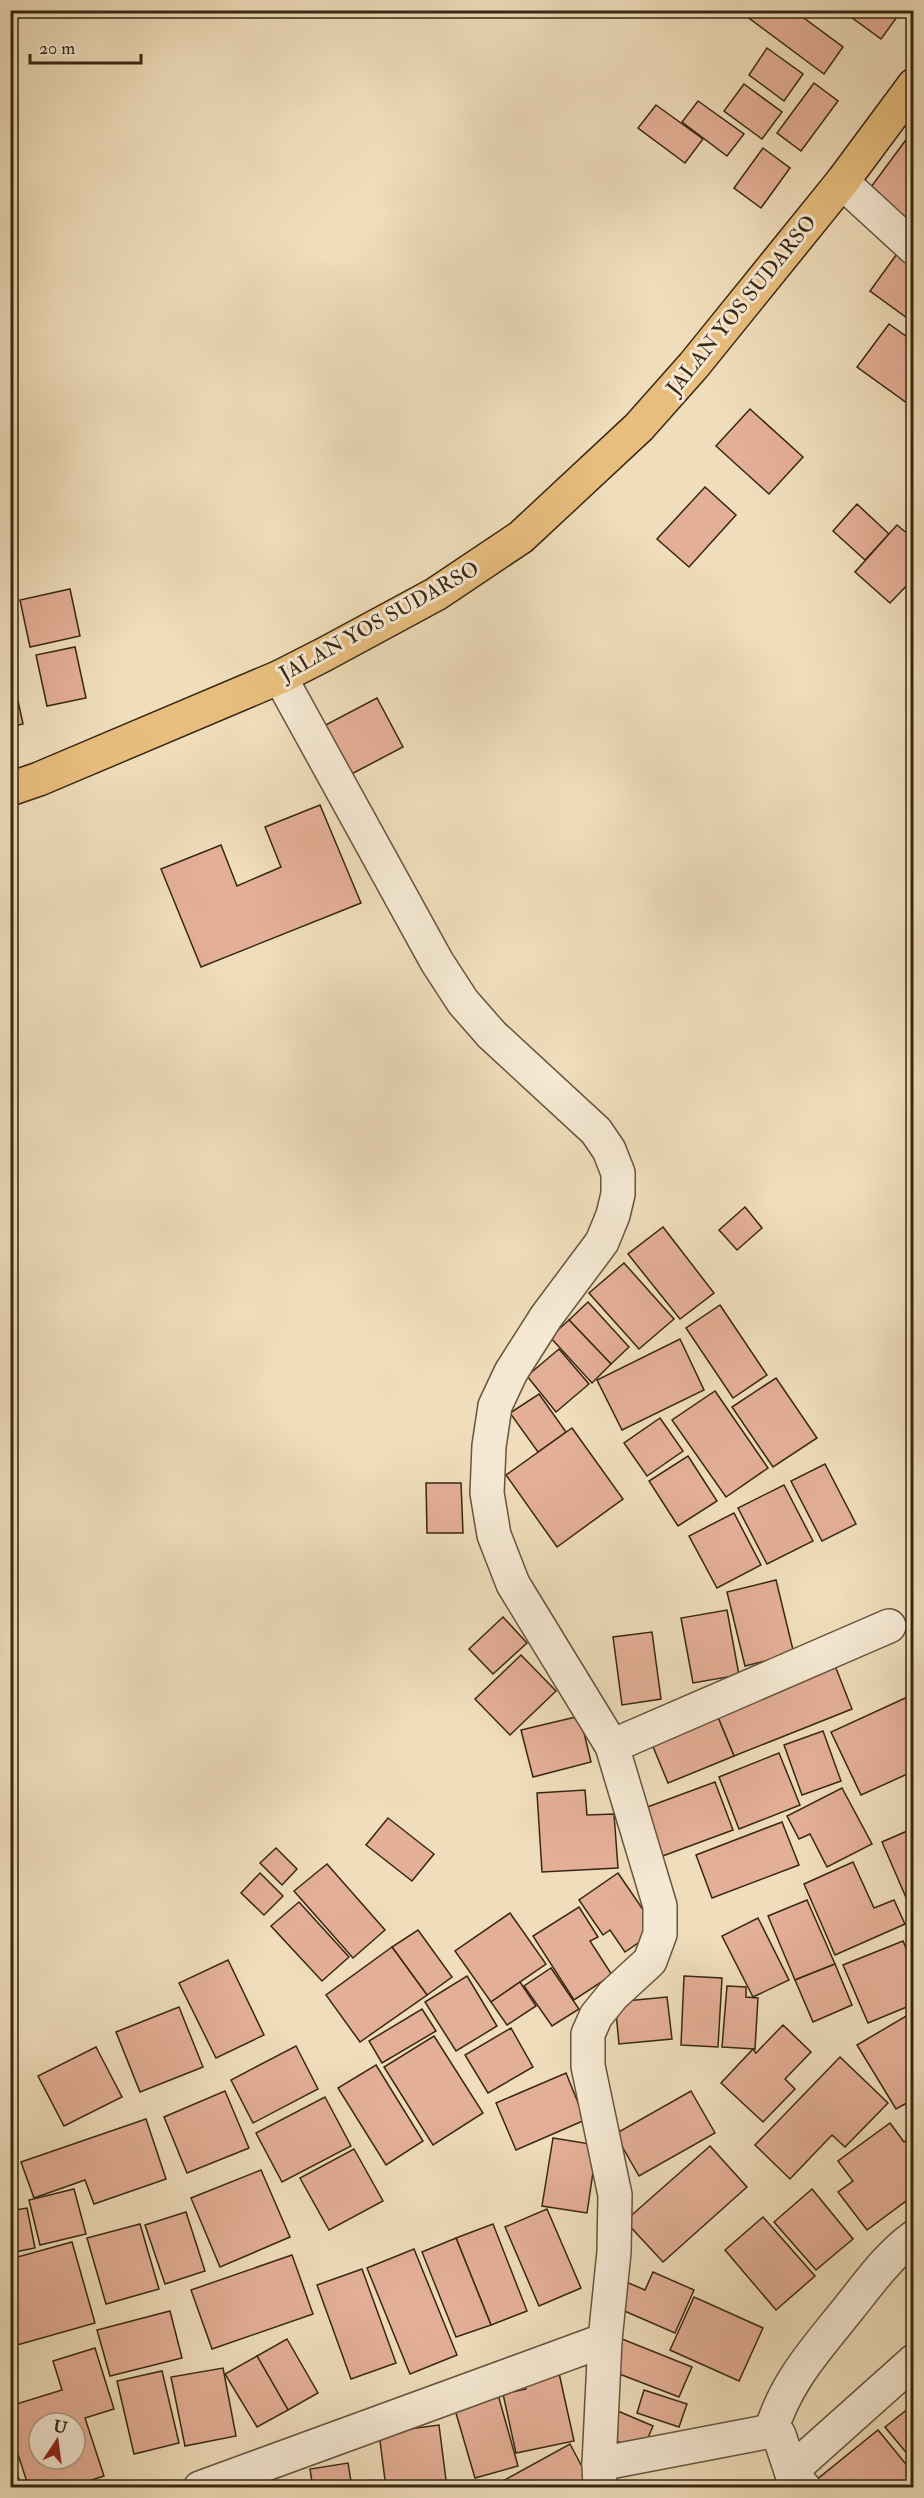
<svg xmlns="http://www.w3.org/2000/svg" width="924" height="2498" font-family="'IM FELL Double Pica',serif">
<style>
.building{fill:#e4af97;stroke:#392713;stroke-width:1.5;fill-rule:evenodd}
.lines{fill:none;stroke-linecap:round;stroke-linejoin:round}
.minor-casing{stroke:#66543d;stroke-width:36}
.tertiary-casing{stroke:#66543d;stroke-width:36}
.trunk-casing{stroke:#392713;stroke-width:36}
.minor{stroke:#f5e9d3;stroke-width:33}
.tertiary{stroke:#f5e9d3;stroke-width:33}
.trunk{stroke:#e8be7e;stroke-width:33}
.labels{text-anchor:middle;stroke-width:6;stroke-linejoin:round;paint-order:stroke}
.street-label{font-size:21px;fill:#392713;stroke:#f5e9d3}
</style>
<rect width="100%" height="100%" fill="#efddbb"/>
<filter id="stains"><feTurbulence type="fractalNoise" baseFrequency=".00333" numOctaves="4"/><feColorMatrix values="0 0 0 0 .2 0 0 0 0 .09 0 0 0 0 .02 0 0 0 .5 -.17"/></filter>
<radialGradient id="worn" r=".72"><stop offset=".6" stop-color="#630" stop-opacity="0"/><stop offset="1" stop-color="#630" stop-opacity=".3"/></radialGradient>
<g class="building">
<polygon points="744,10 793,10 843,47 824,74 742,13"/>
<polygon points="850,10 896,10 900,13 881,39 847,14"/>
<polygon points="767,48 803,74 784,101 749,75"/>
<polygon points="814,83 838,101 801,151 777,133"/>
<polygon points="744,84 782,112 762,139 724,111"/>
<polygon points="698,101 744,134 727,156 682,122"/>
<polygon points="656,105 703,139 685,163 638,128"/>
<polygon points="908,137 914,141 914,225 868,191"/>
<polygon points="763,148 790,168 761,208 734,188"/>
<polygon points="899,251 914,261 914,323 870,291"/>
<polygon points="889,324 914,342 914,408 857,367"/>
<polygon points="750,409 803,457 769,494 716,446"/>
<polygon points="705,487 736,515 689,567 657,539"/>
<polygon points="857,504 889,534 865,560 833,531"/>
<polygon points="897,525 914,539 914,578 890,603 855,572"/>
<polygon points="70,589 80,636 30,647 20,600"/>
<polygon points="75,647 86,698 47,706 36,655"/>
<polygon points="10,673 12,673 23,724 10,727"/>
<polygon points="377,698 403,747 342,779 316,730"/>
<polygon points="320,805 361,903 201,967 161,869 221,845 237,886 281,867 265,827"/>
<polygon points="745,1207 762,1228 737,1250 719,1230"/>
<polygon points="663,1227 714,1293 680,1319 628,1254"/>
<polygon points="624,1263 674,1319 639,1349 589,1293"/>
<polygon points="588,1302 629,1347 611,1364 569,1320"/>
<polygon points="720,1305 767,1375 733,1398 686,1328"/>
<polygon points="569,1320 611,1364 592,1383 550,1337"/>
<polygon points="680,1339 704,1390 622,1430 597,1380"/>
<polygon points="559,1349 589,1384 556,1412 527,1376"/>
<polygon points="776,1378 817,1438 773,1467 732,1407"/>
<polygon points="715,1391 768,1468 726,1497 672,1420"/>
<polygon points="539,1394 566,1432 538,1452 510,1413"/>
<polygon points="660,1418 683,1451 647,1476 624,1443"/>
<polygon points="572,1428 623,1499 557,1547 506,1475"/>
<polygon points="688,1456 717,1501 678,1526 649,1481"/>
<polygon points="825,1464 856,1524 822,1541 791,1481"/>
<polygon points="426,1483 461,1483 463,1533 427,1533"/>
<polygon points="784,1485 813,1541 767,1564 738,1508"/>
<polygon points="734,1513 761,1565 717,1588 689,1536"/>
<polygon points="776,1580 794,1654 745,1666 727,1592"/>
<polygon points="727,1610 739,1675 693,1683 681,1618"/>
<polygon points="503,1617 527,1643 493,1674 469,1649"/>
<polygon points="652,1632 661,1699 622,1705 613,1637"/>
<polygon points="521,1655 556,1691 510,1735 475,1699"/>
<polygon points="834,1663 852,1709 734,1756 715,1710"/>
<polygon points="914,1694 914,1771 861,1795 831,1732"/>
<polygon points="715,1710 734,1756 668,1783 649,1737"/>
<polygon points="580,1716 591,1762 533,1777 521,1730"/>
<polygon points="823,1731 841,1781 802,1795 784,1745"/>
<polygon points="779,1753 800,1805 739,1829 719,1777"/>
<polygon points="715,1782 733,1830 660,1857 642,1809"/>
<polygon points="842,1788 872,1844 827,1867 810,1834 799,1839 787,1816"/>
<polygon points="585,1790 587,1815 614,1814 618,1868 542,1872 537,1793"/>
<polygon points="388,1818 434,1854 412,1881 366,1845"/>
<polygon points="782,1822 799,1865 712,1898 696,1855"/>
<polygon points="914,1828 914,1916 882,1842"/>
<polygon points="276,1848 297,1869 282,1885 260,1863"/>
<polygon points="853,1862 874,1908 894,1900 905,1924 835,1955 804,1884"/>
<polygon points="327,1864 385,1930 353,1958 294,1891"/>
<polygon points="260,1873 283,1896 264,1915 241,1893"/>
<polygon points="618,1873 657,1930 625,1952 610,1930 603,1935 579,1900"/>
<polygon points="807,1900 835,1964 795,1980 768,1916"/>
<polygon points="299,1902 349,1957 322,1981 271,1926"/>
<polygon points="579,1907 598,1937 590,1941 612,1975 574,2000 533,1936"/>
<polygon points="510,1913 546,1964 491,2002 455,1951"/>
<polygon points="758,1918 789,1980 753,1997 722,1936"/>
<polygon points="418,1930 452,1977 427,1995 392,1947"/>
<polygon points="903,1941 914,1967 914,2004 868,2023 843,1965"/>
<polygon points="392,1947 427,1995 360,2042 326,1995"/>
<polygon points="228,1960 264,2035 216,2058 179,1983"/>
<polygon points="835,1964 852,2005 813,2022 795,1980"/>
<polygon points="551,1968 579,2009 552,2026 524,1986"/>
<polygon points="467,1976 497,2026 456,2051 425,2002"/>
<polygon points="684,1976 722,1978 718,2047 681,2045"/>
<polygon points="520,1982 536,2006 507,2025 491,2002"/>
<polygon points="727,1986 746,1987 746,1997 758,1998 755,2049 722,2047"/>
<polygon points="667,1997 672,2039 619,2044 615,2002"/>
<polygon points="179,2007 203,2067 140,2092 116,2032"/>
<polygon points="422,2009 436,2031 382,2063 369,2041"/>
<polygon points="913,2012 914,2099 896,2109 857,2045"/>
<polygon points="783,2025 811,2052 785,2079 795,2089 763,2122 721,2083 753,2049 756,2053"/>
<polygon points="511,2028 533,2067 488,2093 465,2055"/>
<polygon points="434,2036 483,2113 433,2145 384,2067"/>
<polygon points="296,2046 318,2089 253,2123 231,2080"/>
<polygon points="96,2047 122,2097 64,2126 38,2076"/>
<polygon points="840,2057 888,2103 845,2147 832,2135 790,2179 755,2145"/>
<polygon points="376,2065 423,2141 386,2165 338,2088"/>
<polygon points="566,2073 585,2120 516,2150 496,2103"/>
<polygon points="225,2091 249,2148 187,2173 164,2117"/>
<polygon points="691,2091 715,2133 639,2176 615,2134"/>
<polygon points="325,2097 351,2146 282,2182 256,2133"/>
<polygon points="146,2119 166,2179 94,2204 85,2180 34,2198 21,2162"/>
<polygon points="890,2123 904,2142 914,2134 914,2195 867,2230 838,2192 853,2181 838,2161"/>
<polygon points="553,2138 597,2145 587,2213 542,2206"/>
<polygon points="710,2146 747,2187 663,2262 625,2221"/>
<polygon points="354,2149 383,2201 329,2230 300,2178"/>
<polygon points="261,2170 290,2237 220,2267 191,2198"/>
<polygon points="74,2189 86,2234 40,2245 29,2200"/>
<polygon points="812,2189 853,2239 816,2270 774,2222"/>
<polygon points="27,2208 35,2248 10,2253 10,2211"/>
<polygon points="547,2209 581,2288 539,2306 505,2227"/>
<polygon points="186,2212 205,2271 165,2284 145,2225"/>
<polygon points="763,2217 815,2276 776,2310 725,2250"/>
<polygon points="140,2224 159,2289 106,2304 87,2238"/>
<polygon points="493,2224 527,2311 491,2325 456,2238"/>
<polygon points="456,2238 491,2325 456,2337 422,2252"/>
<polygon points="72,2242 95,2323 10,2347 10,2259"/>
<polygon points="414,2249 457,2355 410,2374 367,2268"/>
<polygon points="292,2255 313,2314 212,2349 191,2290"/>
<polygon points="362,2269 396,2363 351,2379 317,2285"/>
<polygon points="653,2272 694,2290 675,2333 613,2306 624,2281 645,2290"/>
<polygon points="694,2297 763,2328 739,2381 670,2350"/>
<polygon points="170,2311 182,2358 110,2376 97,2330"/>
<polygon points="287,2339 318,2393 288,2410 257,2356"/>
<polygon points="622,2339 692,2367 679,2397 609,2370"/>
<path d="M95,2348L114,2409L85,2418L104,2476L67,2488H29L10,2430V2406L62,2390L53,2361ZM39,2423H75V2459H39Z"/>
<polygon points="257,2356 288,2410 257,2427 225,2374"/>
<polygon points="223,2368 236,2436 185,2446 171,2377"/>
<polygon points="162,2371 179,2443 134,2454 117,2381"/>
<polygon points="559,2373 574,2441 516,2453 503,2394 526,2389 524,2380"/>
<polygon points="644,2390 687,2404 679,2427 637,2413"/>
<polygon points="497,2391 518,2466 475,2478 453,2403"/>
<polygon points="914,2404 914,2462 885,2427"/>
<polygon points="613,2409 653,2426 642,2452 602,2435"/>
<polygon points="439,2425 447,2488 386,2488 379,2433"/>
<polygon points="878,2430 914,2474 914,2488 820,2488 815,2481"/>
<polygon points="570,2444 590,2482 580,2488 490,2488"/>
<polygon points="10,2453 22,2488 10,2488"/>
<polygon points="348,2463 352,2488 313,2488 310,2469"/>
</g>
<g class="lines">
<defs>
<g id="minor">
<polyline points="842,182 914,248"/>
<polyline points="280,677 437,962 463,1002 492,1035 596,1131 609,1150 618,1173 618,1194 613,1215 602,1242 546,1317 511,1372 495,1406 489,1446 487,1493 494,1535 513,1584 612,1746 660,1906 660,1934 650,1961 613,1995 596,2016 588,2034 588,2066 615,2195 614,2252 605,2340"/>
<polyline points="612,1746 889,1626"/>
<path d="M771,2431C786,2381 817,2348 849,2308C869,2283 888,2256 914,2237"/>
<polyline points="599,2464 771,2431 779,2435 791,2471 804,2488"/>
<polyline points="791,2471 914,2361"/>
</g>
<polyline id="tertiary" points="200,2488 605,2340 599,2464 600,2488"/>
<polyline id="trunk" points="10,789 39,779 280,677 325,654 436,594 521,537 639,427 694,365 842,182 914,85"/>
</defs>
<use href="#minor" class="minor-casing"/>
<use href="#tertiary" class="tertiary-casing"/>
<use href="#trunk" class="trunk-casing"/>
<use href="#minor" class="minor"/>
<use href="#tertiary" class="tertiary"/>
<use href="#trunk" class="trunk"/>
</g>
<g class="labels">
<g class="street-label">
<text transform="translate(741 305) rotate(-51)" y="7">JALAN YOS SUDARSO</text>
<text transform="translate(379 621) rotate(-29)" y="7">JALAN YOS SUDARSO</text>
</g>
</g>
<rect width="924" height="2498" fill="none" stroke="#efddbb" stroke-width="36"/>
<rect x="12" y="12" width="900" height="2474" fill="none" stroke="#392713" stroke-width="3"/>
<rect x="18" y="18" width="888" height="2462" fill="none" stroke="#392713" stroke-width="1.5"/>
<g transform="translate(57 2441) rotate(13)"><circle r="28" fill="#f5e9d3" stroke="#aa9b86" stroke-width="1.5"/>
<path d="M0-4.5L10 22L0 15L-10 22Z" fill="#8f2418"/>
<text y="-9" font-size="16" font-weight="bold" text-anchor="middle" fill="#392713">U</text>
</g>
<path d="M30 54v9h111v-9" fill="none" stroke="#392713" stroke-width="3"/>
<text x="39" y="54" font-size="18" fill="#392713" stroke="#f5e9d3" stroke-width="4.5" paint-order="stroke">20 m</text>
<rect width="100%" height="100%" filter="url(#stains)"/>
<rect width="100%" height="100%" fill="url(#worn)"/>
</svg>
